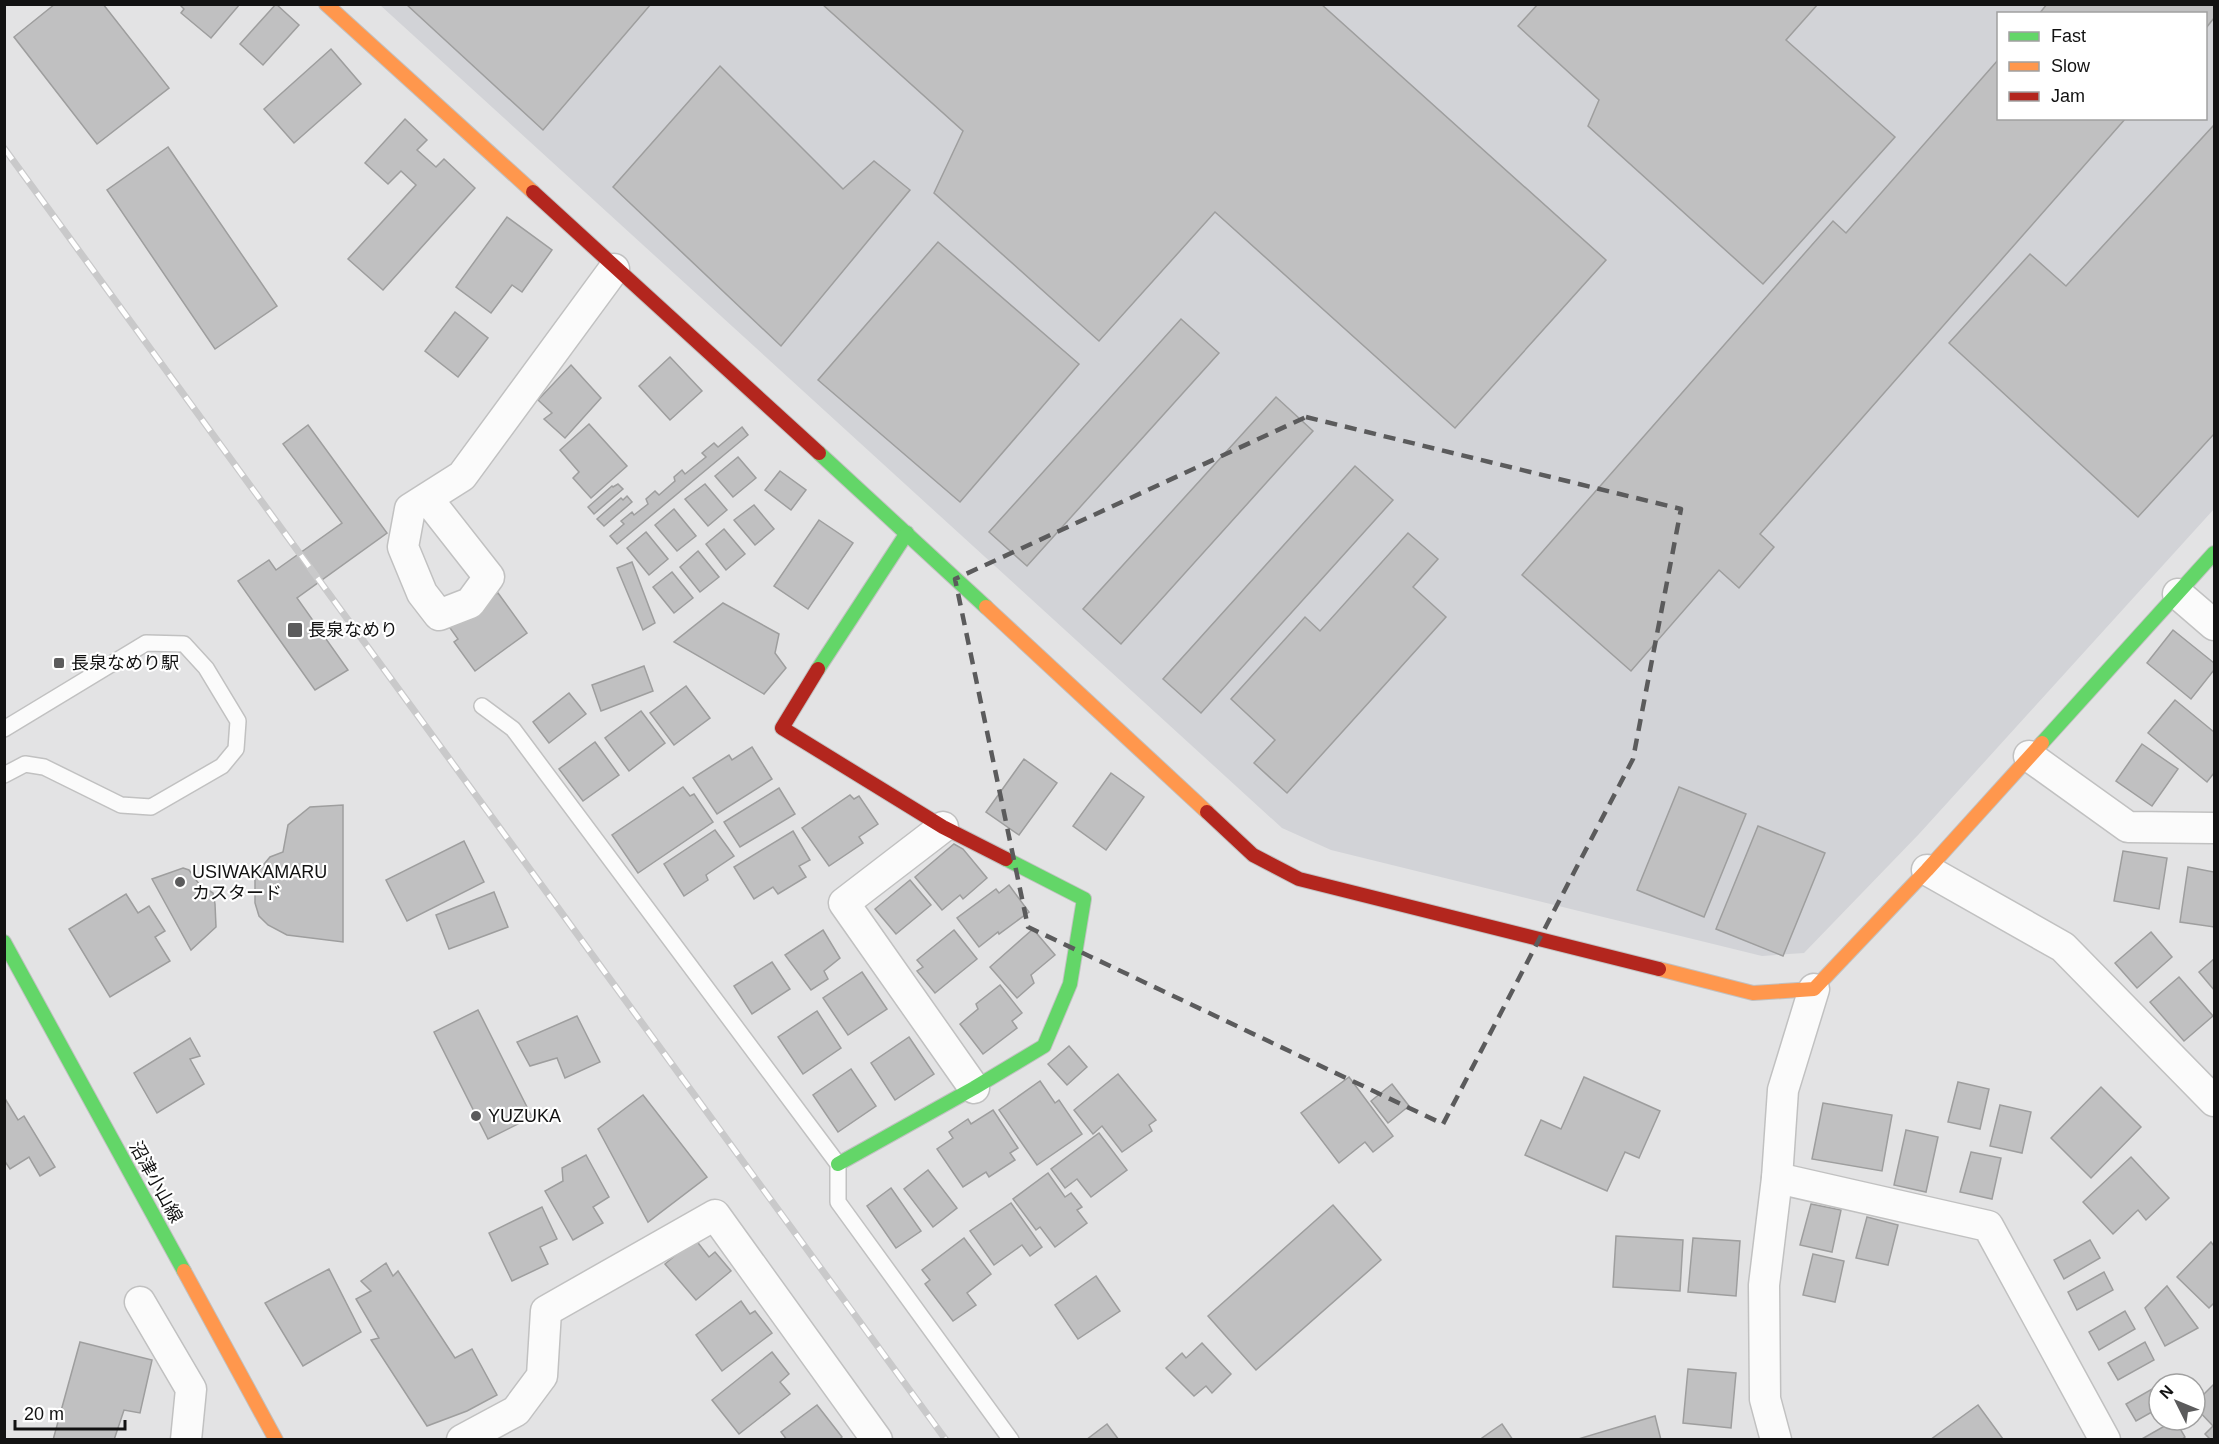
<svg xmlns="http://www.w3.org/2000/svg" width="2219" height="1444" font-family="Helvetica,'Noto Sans JP',sans-serif">
<style>
.built{fill:#d2d3d7;fill-rule:evenodd}
.building{fill:#c0c0c1;stroke:#9e9e9e;stroke-width:1.5}
.lines{fill:none;stroke-linecap:round;stroke-linejoin:round}
.lane-casing{stroke:#c1c1c1;stroke-width:18}
.street-casing{stroke:#c1c1c1;stroke-width:33}
.fast-casing{stroke:#c1c1c1;stroke-width:16}
.slow-casing{stroke:#c1c1c1;stroke-width:16}
.jam-casing{stroke:#c1c1c1;stroke-width:16}
.lane{stroke:#fbfbfb;stroke-width:15}
.street{stroke:#fbfbfb;stroke-width:30}
.fast{stroke:#63d668;stroke-width:14}
.slow{stroke:#ff974d;stroke-width:14}
.jam{stroke:#b3261e;stroke-width:14}
.rail-casing{stroke:#c9c9ca;stroke-width:7}
.rail{stroke:#fff;stroke-width:4.5;stroke-dasharray:14;stroke-linecap:butt}
.marked{fill:none;stroke:#5b5b5c;stroke-width:4.5;stroke-dasharray:12 8;stroke-linejoin:round}
.poi-dot{fill:#5b5b5c;stroke:#fff;stroke-width:2}
.labels{text-anchor:middle;stroke-width:4.5;stroke-linejoin:round;paint-order:stroke}
.poi-label{font-size:18px;fill:#121212;stroke:#fff;text-anchor:start}
.street-label{font-size:18px;fill:#121212;stroke:#fff}
</style>
<rect width="100%" height="100%" fill="#e3e3e4"/>
<path class="built" d="M380,5H2214V509L1919,834L1804,953L1762,956L1331,850L1282,828ZM1998,14H2206V118H1998Z"/>
<g class="building">
<polygon points="55,4 103,4 169,88 97,144 14,37"/>
<polygon points="179,4 240,4 211,38 181,13 184,9"/>
<polygon points="276,4 299,25 263,65 240,44"/>
<polygon points="406,4 651,4 543,130"/>
<polygon points="822,4 1321,4 1606,260 1455,428 1215,212 1099,341 934,193 963,131"/>
<polygon points="1538,4 1818,4 1786,40 1895,137 1763,284 1588,126 1599,100 1518,26"/>
<polygon points="2047,4 2214,4 2214,18 2206,28 2206,14 2039,14"/>
<polygon points="331,49 361,84 294,143 264,109"/>
<polygon points="1998,60 1998,118 2126,118 1760,534 1774,547 1739,588 1719,570 1631,671 1522,575 1833,221 1846,233"/>
<polygon points="720,66 843,189 874,161 910,190 781,346 613,187"/>
<polygon points="405,119 427,140 417,150 436,167 444,159 475,188 383,290 348,259 416,185 401,171 388,184 365,163"/>
<polygon points="2214,125 2214,434 2138,517 1949,343 2030,254 2066,286"/>
<polygon points="168,147 277,306 215,349 107,190"/>
<polygon points="507,217 552,250 522,292 512,285 491,313 456,287"/>
<polygon points="938,242 1079,364 960,502 818,380"/>
<polygon points="455,312 488,338 458,377 425,351"/>
<polygon points="1181,319 1219,353 1027,566 989,532"/>
<polygon points="670,357 702,391 670,420 639,386"/>
<polygon points="571,365 601,398 565,438 544,419 552,413 538,400"/>
<polygon points="1276,397 1313,431 1121,644 1083,609"/>
<polygon points="589,424 627,466 591,498 573,478 579,472 560,450"/>
<polygon points="308,425 387,533 297,598 348,670 315,690 238,581 269,560 276,570 342,523 283,444"/>
<polygon points="742,427 748,435 617,544 610,536 624,524 621,521 632,512 634,515 648,504 646,499 655,491 659,495 675,481 674,477 682,470 685,474 706,457 702,453 714,443 718,447"/>
<polygon points="738,457 756,478 733,497 715,476"/>
<polygon points="1355,466 1393,500 1201,713 1163,679"/>
<polygon points="780,471 806,490 791,510 765,490"/>
<polygon points="618,484 623,489 594,514 588,507 612,486 613,487"/>
<polygon points="705,484 727,510 708,526 685,499"/>
<polygon points="627,496 632,502 604,526 597,519 621,498 623,500"/>
<polygon points="754,505 774,529 755,545 734,520"/>
<polygon points="674,509 696,536 677,551 655,525"/>
<polygon points="819,520 853,543 808,609 774,586"/>
<polygon points="724,529 745,554 726,570 706,544"/>
<polygon points="646,532 668,559 649,575 627,548"/>
<polygon points="1408,533 1438,559 1413,587 1446,617 1287,793 1254,763 1275,740 1231,699 1305,617 1320,631"/>
<polygon points="698,551 719,577 700,592 680,567"/>
<polygon points="632,562 655,623 643,630 617,568"/>
<polygon points="672,572 693,598 674,613 653,587"/>
<polygon points="498,593 527,633 475,671 454,642 458,639 450,628"/>
<polygon points="723,603 779,634 775,653 786,668 764,694 674,642"/>
<polygon points="2173,630 2214,663 2214,670 2191,699 2147,663"/>
<polygon points="644,666 653,691 601,711 592,685"/>
<polygon points="686,686 710,718 674,745 650,713"/>
<polygon points="569,693 586,714 549,743 533,722"/>
<polygon points="2175,700 2214,732 2214,773 2207,782 2148,733"/>
<polygon points="641,711 665,743 629,771 605,738"/>
<polygon points="595,742 619,775 583,801 559,769"/>
<polygon points="2142,744 2178,769 2152,806 2116,781"/>
<polygon points="752,747 772,779 717,814 693,778 729,755 732,760"/>
<polygon points="1024,759 1057,783 1019,835 986,812"/>
<polygon points="1111,773 1144,797 1106,850 1073,826"/>
<polygon points="683,787 690,796 694,794 713,822 638,873 612,835"/>
<polygon points="1679,787 1746,814 1704,917 1637,890"/>
<polygon points="779,788 795,814 740,847 724,822"/>
<polygon points="850,795 854,799 859,796 878,824 859,837 863,843 829,866 802,828"/>
<polygon points="343,805 343,942 287,935 268,925 259,916 255,903 255,875 270,857 283,852 288,825 310,807"/>
<polygon points="1758,826 1825,853 1783,956 1716,929"/>
<polygon points="715,830 734,856 706,875 708,880 684,896 664,864"/>
<polygon points="793,831 810,860 799,866 806,877 778,894 773,887 754,899 734,867"/>
<polygon points="464,841 484,882 407,921 386,880"/>
<polygon points="954,844 963,849 987,878 963,899 960,895 942,910 915,877"/>
<polygon points="2123,851 2167,858 2159,909 2114,901"/>
<polygon points="2188,867 2214,872 2214,927 2180,922"/>
<polygon points="183,868 189,870 199,884 213,893 215,904 216,927 191,950 152,879"/>
<polygon points="910,880 931,905 896,934 875,909"/>
<polygon points="1009,885 1029,912 999,934 998,932 979,947 957,918 996,889 999,893"/>
<polygon points="494,892 508,927 449,949 436,915"/>
<polygon points="126,894 138,913 149,906 165,931 155,937 170,961 110,997 69,929"/>
<polygon points="1033,929 1055,955 1031,975 1034,983 1017,998 990,967"/>
<polygon points="823,930 840,958 824,971 828,979 811,990 785,955"/>
<polygon points="954,930 977,959 935,993 917,971 923,967 917,960"/>
<polygon points="2151,932 2172,957 2137,988 2115,963"/>
<polygon points="2214,959 2214,990 2199,972"/>
<polygon points="772,962 790,989 752,1014 734,986"/>
<polygon points="862,972 887,1009 848,1035 823,998"/>
<polygon points="2179,977 2213,1016 2184,1041 2150,1002"/>
<polygon points="1000,985 1022,1013 1012,1021 1017,1028 983,1054 960,1024 978,1009 976,1004"/>
<polygon points="478,1010 532,1117 488,1139 434,1032"/>
<polygon points="817,1011 841,1048 803,1074 778,1037"/>
<polygon points="577,1016 600,1062 565,1078 557,1058 530,1066 517,1042"/>
<polygon points="909,1037 934,1074 895,1100 871,1063"/>
<polygon points="190,1038 200,1056 190,1059 204,1084 157,1113 134,1073"/>
<polygon points="1069,1046 1087,1067 1067,1085 1048,1064"/>
<polygon points="851,1069 876,1106 838,1132 813,1095"/>
<polygon points="1118,1074 1156,1120 1149,1125 1152,1131 1122,1152 1102,1126 1093,1134 1074,1110"/>
<polygon points="1349,1077 1393,1136 1373,1152 1365,1142 1339,1163 1301,1113"/>
<polygon points="1584,1077 1660,1111 1639,1158 1625,1152 1607,1191 1525,1155 1541,1120 1561,1129"/>
<polygon points="1040,1081 1055,1103 1059,1100 1082,1134 1037,1165 999,1110"/>
<polygon points="1958,1082 1989,1089 1980,1129 1948,1122"/>
<polygon points="1392,1084 1409,1106 1388,1123 1371,1101"/>
<polygon points="2101,1087 2141,1127 2091,1178 2051,1138"/>
<polygon points="643,1095 707,1177 648,1222 598,1129"/>
<polygon points="4,1097 18,1120 24,1116 55,1167 40,1176 29,1157 10,1169 4,1160"/>
<polygon points="1823,1103 1892,1115 1882,1171 1812,1159"/>
<polygon points="2000,1105 2031,1112 2022,1153 1990,1146"/>
<polygon points="993,1110 1018,1148 1010,1153 1015,1160 989,1177 986,1172 963,1187 937,1149 953,1138 949,1132 968,1119 971,1124"/>
<polygon points="1906,1130 1938,1137 1926,1192 1894,1185"/>
<polygon points="1099,1133 1127,1170 1091,1197 1077,1179 1065,1188 1051,1169"/>
<polygon points="1971,1152 2001,1158 1992,1199 1960,1192"/>
<polygon points="586,1155 609,1197 593,1207 603,1223 573,1240 545,1191 563,1181 562,1168"/>
<polygon points="2131,1157 2169,1198 2146,1220 2138,1210 2113,1234 2083,1202"/>
<polygon points="928,1170 957,1208 933,1227 904,1189"/>
<polygon points="1048,1173 1065,1197 1071,1193 1082,1207 1077,1210 1087,1223 1055,1247 1040,1227 1036,1230 1013,1199"/>
<polygon points="891,1188 921,1231 896,1248 867,1206"/>
<polygon points="1011,1203 1042,1247 1030,1256 1022,1245 994,1265 970,1231"/>
<polygon points="1811,1204 1841,1210 1832,1252 1800,1245"/>
<polygon points="1333,1205 1381,1260 1256,1370 1208,1316"/>
<polygon points="542,1207 557,1239 540,1247 548,1264 512,1281 489,1233"/>
<polygon points="1867,1217 1898,1225 1888,1265 1856,1258"/>
<polygon points="1616,1236 1683,1240 1680,1291 1613,1287"/>
<polygon points="964,1238 991,1274 967,1293 976,1305 953,1321 925,1284 930,1280 922,1270"/>
<polygon points="1693,1238 1740,1241 1736,1296 1688,1292"/>
<polygon points="695,1239 709,1257 715,1252 731,1271 696,1300 665,1264"/>
<polygon points="2090,1240 2100,1258 2064,1279 2054,1260"/>
<polygon points="2211,1242 2214,1246 2214,1303 2209,1308 2177,1277"/>
<polygon points="1813,1254 1844,1261 1835,1302 1803,1295"/>
<polygon points="386,1263 393,1276 398,1271 455,1358 472,1349 497,1395 467,1411 427,1426 371,1340 379,1338 356,1299 371,1291 361,1281"/>
<polygon points="329,1269 361,1332 303,1366 265,1303"/>
<polygon points="2104,1272 2113,1290 2077,1310 2068,1292"/>
<polygon points="1096,1276 1120,1311 1078,1339 1055,1305"/>
<polygon points="2167,1286 2198,1328 2165,1346 2145,1308"/>
<polygon points="741,1301 750,1314 755,1311 772,1333 722,1371 696,1335"/>
<polygon points="2125,1311 2135,1329 2099,1350 2089,1332"/>
<polygon points="80,1342 152,1360 140,1413 124,1410 114,1440 53,1440"/>
<polygon points="2145,1342 2154,1360 2118,1380 2108,1363"/>
<polygon points="1202,1343 1231,1374 1212,1393 1206,1386 1194,1396 1166,1368 1182,1353 1186,1358"/>
<polygon points="772,1352 789,1374 780,1382 790,1394 739,1434 712,1400"/>
<polygon points="1688,1369 1736,1373 1731,1428 1683,1423"/>
<polygon points="2214,1384 2214,1440 2211,1440 2205,1434 2213,1426 2195,1407 2195,1403"/>
<polygon points="2159,1385 2159,1408 2136,1421 2126,1404"/>
<polygon points="817,1405 842,1437 839,1440 787,1440 781,1432"/>
<polygon points="1978,1405 2003,1439 1930,1440"/>
<polygon points="1655,1416 1661,1440 1579,1440 1578,1439"/>
<polygon points="2175,1420 2185,1437 2181,1440 2140,1440"/>
<polygon points="1107,1424 1119,1440 1086,1440"/>
<polygon points="1502,1424 1513,1440 1483,1440 1482,1438"/>
</g>
<g class="lines">
<defs>
<g id="lane">
<polyline points="482,706 513,729 838,1164 838,1202 1011,1440"/>
<polyline points="4,729 146,643 184,644 206,668 238,721 236,749 222,766 151,807 121,805 44,767 25,764 4,775"/>
</g>
<g id="street">
<polyline points="427,498 489,577 470,603 439,615 422,593 403,547 410,509 462,476 614,269"/>
<polyline points="2178,594 2214,625"/>
<polyline points="2029,756 2128,827 2214,828"/>
<polyline points="943,827 844,903 974,1088"/>
<polyline points="1927,870 2063,947 2214,1101"/>
<polyline points="1777,1178 1988,1226 2105,1440"/>
<polyline points="140,1302 191,1389 186,1440"/>
<polyline points="462,1440 516,1411 542,1376 546,1311 715,1215 877,1440"/>
<polyline points="1776,1440 1765,1399 1764,1285 1777,1178 1783,1090 1814,989"/>
</g>
<g id="fast">
<polyline points="819,453 986,607"/>
<polyline points="818,669 907,533"/>
<polyline points="2042,743 2214,553"/>
<polyline points="4,942 184,1271"/>
<polyline points="838,1164 974,1088 1044,1046 1070,984 1084,899 1006,859"/>
</g>
<g id="slow">
<polyline points="326,4 533,192"/>
<polyline points="986,607 1207,812"/>
<polyline points="1659,969 1753,993 1814,989 1927,870 2042,743"/>
<polyline points="184,1271 276,1440"/>
</g>
<g id="jam">
<polyline points="533,192 819,453"/>
<polyline points="818,669 782,728 943,827 1006,859"/>
<polyline points="1207,812 1253,855 1299,879 1659,969"/>
</g>
</defs>
<use href="#lane" class="lane-casing"/>
<use href="#street" class="street-casing"/>
<use href="#fast" class="fast-casing"/>
<use href="#slow" class="slow-casing"/>
<use href="#jam" class="jam-casing"/>
<use href="#lane" class="lane"/>
<use href="#street" class="street"/>
<use href="#fast" class="fast"/>
<use href="#slow" class="slow"/>
<use href="#jam" class="jam"/>
<defs>
<polyline id="rail" points="4,148 946,1440"/>
</defs>
<use href="#rail" class="rail-casing"/>
<use href="#rail" class="rail"/>
</g>
<path class="marked" d="M1306,417L1681,509L1633,759L1443,1124L1028,927L955,579Z"/>
<g class="poi-dot">
<rect x="287" y="622" width="16" height="16" rx="3"/>
<rect x="53" y="657" width="12" height="12" rx="3"/>
<circle cx="180" cy="882" r="6"/>
<circle cx="476" cy="1116" r="6"/>
</g>
<g class="labels">
<g class="poi-label">
<text x="308" y="636">長泉なめり</text>
<text x="71" y="669">長泉なめり駅</text>
<text x="192" y="878">USIWAKAMARU<tspan x="192" dy="21">カスタード</tspan></text>
<text x="488" y="1122">YUZUKA</text>
</g>
<g class="street-label">
<text transform="translate(156 1182) rotate(61)" y="6">沼津小山線</text>
</g>
</g>
<rect width="2219" height="1444" fill="none" stroke="#121212" stroke-width="12"/>
<rect x="1997" y="12" width="210" height="108" fill="#ffffff" stroke="#a0a0a0" stroke-width="1.5"/>
<rect x="2009" y="32" width="30" height="9" fill="#63d668" stroke="#a0a0a0" stroke-width="1.5"/>
<text x="2051" y="42" font-size="18" fill="#121212">Fast</text>
<rect x="2009" y="62" width="30" height="9" fill="#ff974d" stroke="#a0a0a0" stroke-width="1.5"/>
<text x="2051" y="72" font-size="18" fill="#121212">Slow</text>
<rect x="2009" y="92" width="30" height="9" fill="#b3261e" stroke="#a0a0a0" stroke-width="1.5"/>
<text x="2051" y="102" font-size="18" fill="#121212">Jam</text>
<g transform="translate(2177 1402) rotate(313)"><circle r="28" fill="#ffffff" stroke="#a0a0a0" stroke-width="1.5"/>
<path d="M0-4.5L10 22L0 15L-10 22Z" fill="#5b5b5c"/>
<text y="-9" font-size="16" font-weight="bold" text-anchor="middle" fill="#121212">N</text>
</g>
<path d="M15 1420v9h110v-9" fill="none" stroke="#121212" stroke-width="3"/>
<text x="24" y="1420" font-size="18" fill="#121212" stroke="#ffffff" stroke-width="4.5" paint-order="stroke">20 m</text>
</svg>
